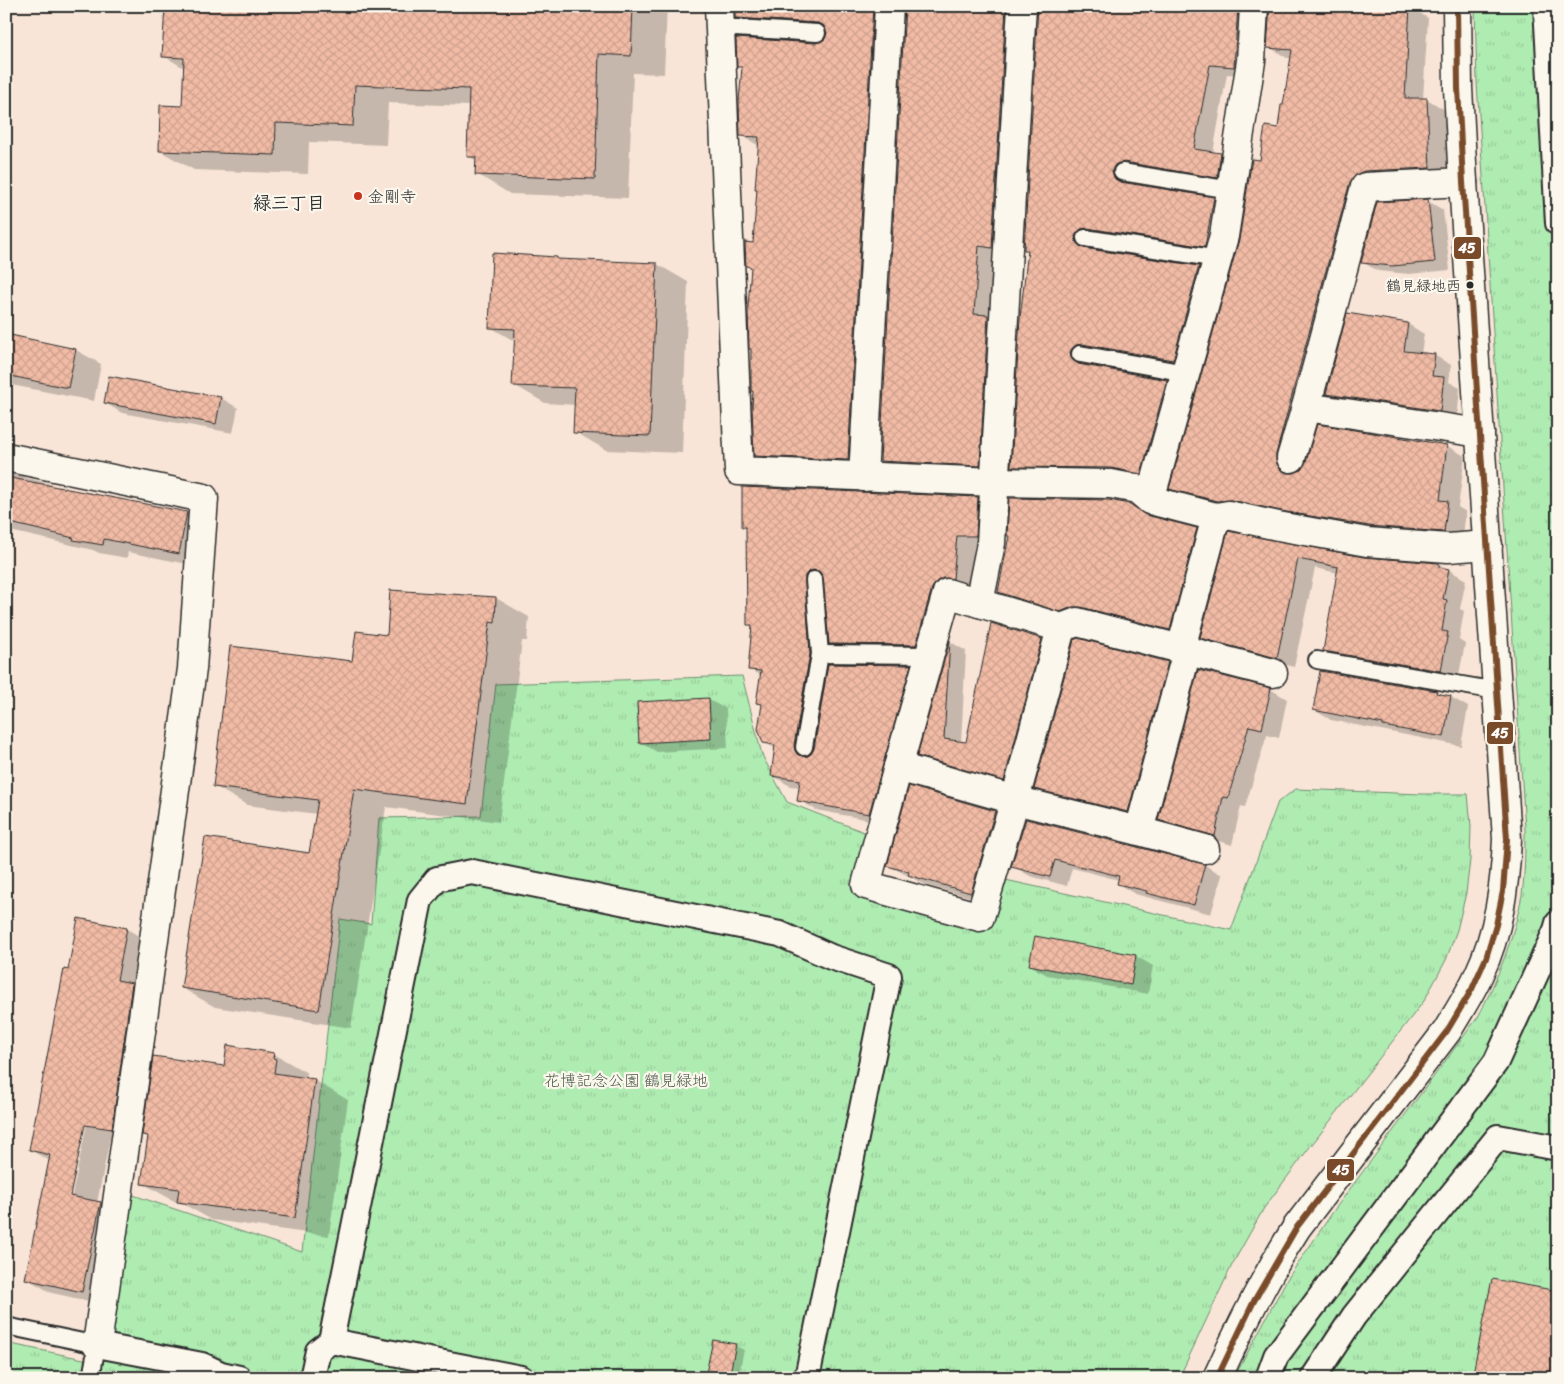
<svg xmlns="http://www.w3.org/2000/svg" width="1564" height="1384" font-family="Sriracha,'Klee One',sans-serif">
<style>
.park{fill:url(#park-tufts);stroke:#6d8c6e}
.shadow{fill:#0003;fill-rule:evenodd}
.building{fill:url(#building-cross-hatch);stroke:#2b2b2b}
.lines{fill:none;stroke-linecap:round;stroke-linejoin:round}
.service-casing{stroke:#2b2b2b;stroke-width:20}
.pedestrian-casing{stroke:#2b2b2b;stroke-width:28}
.minor-casing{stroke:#2b2b2b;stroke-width:31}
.tertiary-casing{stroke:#2b2b2b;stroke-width:31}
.service{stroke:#fbf7ec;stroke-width:16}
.pedestrian{stroke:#fbf7ec;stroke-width:24}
.minor{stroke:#fbf7ec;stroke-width:28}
.tertiary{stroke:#fbf7ec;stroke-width:28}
.bus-1-casing{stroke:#fbf7ec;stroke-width:10}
.bus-1{stroke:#7a4b2a;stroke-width:6}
.poi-dot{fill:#c8321e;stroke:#fbf7ec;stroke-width:2}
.bus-dot{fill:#2b2b2b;stroke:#fbf7ec;stroke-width:2}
.labels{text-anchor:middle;stroke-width:4.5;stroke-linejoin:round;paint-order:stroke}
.bus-label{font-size:15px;fill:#2b2b2b;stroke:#fbf7ec;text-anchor:end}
.poi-label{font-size:16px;fill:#2b2b2b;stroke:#fbf7ec;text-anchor:start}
.park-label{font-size:16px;fill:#4c5b4d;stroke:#fbf7ec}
.neighbourhood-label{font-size:18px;font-weight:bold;fill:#2b2b2b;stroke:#fbf7ec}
.line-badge{stroke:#fbf7ec;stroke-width:2}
.badge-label{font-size:14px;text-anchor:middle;font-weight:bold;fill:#fff}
</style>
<defs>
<pattern id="park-tufts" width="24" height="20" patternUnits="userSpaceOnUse" patternTransform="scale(1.25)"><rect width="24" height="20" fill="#afecb2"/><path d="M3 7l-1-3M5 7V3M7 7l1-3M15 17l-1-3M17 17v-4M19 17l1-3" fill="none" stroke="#97cb99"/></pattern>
<pattern id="building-cross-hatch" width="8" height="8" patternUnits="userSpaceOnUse" patternTransform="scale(1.25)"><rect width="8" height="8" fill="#f1bba5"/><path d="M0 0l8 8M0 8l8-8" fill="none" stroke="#cfa18e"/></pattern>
</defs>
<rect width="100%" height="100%" fill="#f8e5d7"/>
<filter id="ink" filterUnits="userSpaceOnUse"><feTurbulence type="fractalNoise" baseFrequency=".02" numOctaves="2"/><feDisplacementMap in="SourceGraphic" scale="10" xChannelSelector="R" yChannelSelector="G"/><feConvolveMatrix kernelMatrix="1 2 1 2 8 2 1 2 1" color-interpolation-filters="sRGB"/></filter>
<g filter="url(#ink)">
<g class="park">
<path d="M1475,6H1558V1378H1234L1286,1281L1335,1209L1478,1017C1498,978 1514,938 1522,895C1525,873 1525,851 1525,829L1477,83Z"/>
<polygon points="742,676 762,755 787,802 869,834 856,890 986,927 1001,879 1231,930 1278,802 1296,789 1421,794 1468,794 1471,826 1470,860 1466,893 1457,930 1446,960 1424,1001 1306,1152 1264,1208 1232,1265 1179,1378 6,1378 6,1343 98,1362 133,1195 302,1252 340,919 371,924 379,818 481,816 496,684"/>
</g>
<g class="shadow">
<polygon points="159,6 667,6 664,74 633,73 628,198 510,194 477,174 477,161 468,156 469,106 388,103 386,145 309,142 308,174 194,170 160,151 183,107 184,68 164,56 166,10"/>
<polygon points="736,6 895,6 866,470 773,466 755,455 752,268 747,266 754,244 758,190 759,146 741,135 743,69 738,66 817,44 826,40 829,32 754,28 736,17"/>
<polygon points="906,6 1028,6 998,475 899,471 881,461"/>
<polygon points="1039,6 1254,6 1252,76 1227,74 1213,153 1220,155 1238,165 1235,187 1130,180 1130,185 1214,199 1232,209 1223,256 1093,246 1093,251 1199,267 1217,278 1191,370 1088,362 1088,367 1167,381 1185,391 1159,484 1030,476 1012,466 1029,252 1025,249"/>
<polygon points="1410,7 1428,18 1423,99 1427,99 1445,110 1448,178 1374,184 1294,464 1293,472 1294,474 1447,446 1465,456 1458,507 1466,512 1462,542 1388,536 1189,499 1171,488 1261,162 1279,130 1284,107 1292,58 1287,58 1269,47"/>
<polygon points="1428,201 1443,210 1450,270 1409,274 1378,271 1362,262"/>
<polygon points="557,258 561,260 657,264 688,282 682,453 606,450 575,432 576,405 545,403 514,385 516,342 490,327"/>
<polygon points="1408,324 1424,334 1421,354 1434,355 1451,365 1449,382 1460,388 1457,420 1344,403 1327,394"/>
<polygon points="6,335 76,350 101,364 94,401 6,384"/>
<polygon points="221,398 238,408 233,433 122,413 105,403"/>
<polygon points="6,473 48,483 57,488 187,513 211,527 202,567 128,552 127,558 99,553 93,550 6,530"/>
<polygon points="978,498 995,508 993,545 974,545 970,588 961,587 933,654 848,653 830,643 824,582 822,586 827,664 811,756 910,666 927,676 886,823 816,810 799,800 801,787 790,786 773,776 776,749 764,742 763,705 757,702 761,676 749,669 753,627 749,625 748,529 743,527"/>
<polygon points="1130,505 1151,518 1196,529 1213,539 1187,639 1078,621 1016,601 999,592"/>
<polygon points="1229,533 1364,559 1439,564 1466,580 1460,609 1464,611 1459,640 1465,644 1458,680 1342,660 1325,650 1338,573 1315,568 1294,667 1219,647 1202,637"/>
<polygon points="391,591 496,598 529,617 527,641 522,641 499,822 386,807 351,1028 215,1007 182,988 310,855 317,814 247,805 214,786 353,663 388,636"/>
<polygon points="1042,640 1058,649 1020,789 935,765 919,756 951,642 966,651 961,743 967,743"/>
<polygon points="1167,663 1185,673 1145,821 1053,798 1036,788"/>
<polygon points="1270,689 1287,699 1279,738 1267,735 1245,807 1241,806 1232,845 1177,829 1160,819"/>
<polygon points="1436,692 1443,696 1451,697 1468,707 1461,746 1331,720 1314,710"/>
<polygon points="709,700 726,709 728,748 657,752 640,742"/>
<polygon points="910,788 995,812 1012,822 988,902 926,885 889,866"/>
<polygon points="1027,820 1205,865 1222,875 1211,914 1135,894 1118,884 1119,880 1072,868 1067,886 1030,876 1013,866"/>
<path d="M127,929L152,944L136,1143L110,1138L97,1203L126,1218L107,1305L52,1293L27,1279L50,1161L30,1150L69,972ZM86,1118L88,1119L72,1195H70Z"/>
<polygon points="1036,937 1136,956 1153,966 1148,994 1047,975 1030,965"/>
<polygon points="274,1054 307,1073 306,1078 314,1080 348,1100 329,1236 212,1220 183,1204 176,1202 142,1183 149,1137 144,1134 225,1067"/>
<polygon points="1558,1293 1558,1378 1474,1378"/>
<polygon points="736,1346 744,1350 738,1378 707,1378"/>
</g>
<g class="building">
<polygon points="165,6 633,6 631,56 599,54 595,179 475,175 476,157 467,157 469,89 355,85 353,126 276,123 275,155 159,151 160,105 182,106 184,58 162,57"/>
<polygon points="735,6 873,6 848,460 754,456 752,407 753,391 751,391 751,349 749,349 748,307 751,267 746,266 745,242 753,243 757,189 755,189 759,137 740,136 739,101 742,67 737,67 736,38 816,43 825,39 827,33 823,25 818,23 735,18"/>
<polygon points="905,6 1006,6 992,248 979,246 974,314 988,315 980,466 880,461"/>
<polygon points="1038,6 1238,6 1234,67 1210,65 1194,149 1221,153 1217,178 1124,162 1115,165 1112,171 1115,179 1120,182 1214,197 1205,247 1087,228 1081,229 1075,236 1076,242 1083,248 1199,266 1173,360 1082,344 1076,345 1070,352 1071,358 1078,364 1167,380 1141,474 1111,468 1011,467 1020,318 1028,250 1024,250"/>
<polygon points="1270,6 1410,6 1405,98 1427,98 1430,168 1364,171 1356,175 1350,182 1276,454 1276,462 1280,469 1286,473 1294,473 1301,470 1306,462 1317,424 1447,445 1440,500 1448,501 1444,532 1369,526 1281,511 1231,500 1217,501 1169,489 1239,240 1252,159 1260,160 1265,126 1278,128 1281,105 1283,105 1292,50 1267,48"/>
<polygon points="1428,199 1435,262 1392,266 1361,263 1377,202"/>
<polygon points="492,253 557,257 557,259 657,263 650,436 573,433 575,388 512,386 515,329 489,328"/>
<polygon points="1347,313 1408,323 1404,351 1435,354 1432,376 1444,377 1440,411 1326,394"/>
<polygon points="6,334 76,349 68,388 6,375"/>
<polygon points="109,376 221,397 216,424 104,403"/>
<polygon points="6,477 187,512 179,554 104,539 103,545 73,540 74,538 6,522"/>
<polygon points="742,487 978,497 976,536 957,536 953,579 943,578 937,581 932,588 916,645 829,644 822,575 819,571 813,570 808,572 805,576 810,654 794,745 795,751 798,755 807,756 811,754 814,749 828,664 911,665 869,814 797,801 800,780 771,776 775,745 763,743 758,729 762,704 756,703 761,671 748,670 752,625 747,625 746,527 742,527"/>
<polygon points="1009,498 1109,500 1130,504 1146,515 1197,528 1170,630 1081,607 1072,607 1060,612 998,592 1009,536 1007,536"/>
<polygon points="1228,531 1364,557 1439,563 1439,567 1449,569 1443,599 1447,600 1442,631 1448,632 1441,671 1323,651 1338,567 1298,559 1277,658 1200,638"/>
<polygon points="390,590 496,597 495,623 490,622 467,804 354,789 319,1010 181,988 205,837 309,853 318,800 213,787 230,646 352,661 356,631 387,635"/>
<polygon points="991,623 1042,639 1004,781 917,756 950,640 944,739 966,742"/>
<polygon points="1078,638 1168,662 1128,812 1034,789 1074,640"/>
<polygon points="1198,670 1271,688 1262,729 1249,726 1228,798 1223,797 1215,836 1158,820"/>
<polygon points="1320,671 1437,691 1436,693 1451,696 1444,737 1383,726 1383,724 1313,710"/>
<polygon points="709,698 711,739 639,743 637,702"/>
<polygon points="909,786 995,811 971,893 908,875 909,872 887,866"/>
<polygon points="1026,819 1205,864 1194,905 1146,893 1147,891 1117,884 1119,876 1055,860 1050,877 1011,867"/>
<polygon points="78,918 127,928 117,980 132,983 112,1129 85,1125 70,1196 101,1202 82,1292 25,1279 50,1155 29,1150 64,969 68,970"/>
<polygon points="1035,936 1136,955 1131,985 1029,965"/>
<polygon points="227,1045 274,1053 273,1058 276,1059 274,1073 315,1079 295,1218 177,1202 179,1189 141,1184 148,1136 142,1135 153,1056 224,1066"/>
<polygon points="1492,1279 1558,1291 1558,1357 1554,1378 1472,1378"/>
<polygon points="713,1340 736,1344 729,1378 705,1378"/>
</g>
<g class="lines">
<defs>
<g id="service">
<polyline points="719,27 817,33"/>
<polyline points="1122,172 1231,190"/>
<polyline points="1085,238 1218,259"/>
<polyline points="1080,354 1186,373"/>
<polyline points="820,654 930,655"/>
<polyline points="1317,660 1497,691"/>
<polyline points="804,747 820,654 814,580"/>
<polyline points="6,1326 97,1345 91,1378"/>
</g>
<g id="pedestrian">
<polyline points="1546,6 1558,223"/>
<polyline points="97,1345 202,1365 221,1374 239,1378"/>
<polyline points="312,1378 318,1351 331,1341"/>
<polyline points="521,1378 331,1341 420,900 437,879 472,872 780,934 831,957 889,976 807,1378"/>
<polyline points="1268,1378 1276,1356 1496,1062 1556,930 1558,923"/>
<polyline points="1313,1378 1354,1316 1498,1137 1558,1148"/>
</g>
<g id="minor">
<polyline points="719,6 739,471 995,482 1111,484 1137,489 1150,500 1216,517 1228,515 1278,526 1367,542 1448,548 1488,545"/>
<polyline points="1306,407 1480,433"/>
<polyline points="6,457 204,498 192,669 97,1345"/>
<polyline points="1291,458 1306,407 1365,187 1463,182"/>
<polyline points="863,477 889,6"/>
<polyline points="1150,500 1224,236 1251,61 1254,6"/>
<polyline points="979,603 991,543 1022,6"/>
<polyline points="1061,628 1015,800 980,917 866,885 898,767 947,593 1061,628 1077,622 1273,673"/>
<polyline points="898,767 1015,800 1139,831 1205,849"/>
<polyline points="1139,831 1187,651 1184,637 1216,517"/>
</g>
<path id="tertiary" d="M1217,1378C1241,1325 1266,1275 1297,1227L1447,1031C1458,1012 1470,994 1479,974C1499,932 1505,885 1507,839L1463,182L1458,88L1457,6"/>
</defs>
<use href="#service" class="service-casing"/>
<use href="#pedestrian" class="pedestrian-casing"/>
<use href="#minor" class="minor-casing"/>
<use href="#tertiary" class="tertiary-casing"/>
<use href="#service" class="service"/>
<use href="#pedestrian" class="pedestrian"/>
<use href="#minor" class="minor"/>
<use href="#tertiary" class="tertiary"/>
<defs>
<polyline id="bus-1" points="1217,1378 1254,1301 1297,1227 1447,1031 1472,989 1486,958 1496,925 1503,891 1507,839 1463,182 1458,88 1457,6"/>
</defs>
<use href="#bus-1" class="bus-1-casing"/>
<use href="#bus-1" class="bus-1"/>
</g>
</g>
<circle class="poi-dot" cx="358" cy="196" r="5"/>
<circle class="bus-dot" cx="1470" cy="285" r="4.5"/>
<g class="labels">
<g class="bus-label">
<text x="1461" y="291">鶴見緑地西</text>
</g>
<g class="poi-label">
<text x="368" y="202">金剛寺</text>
</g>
<g class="park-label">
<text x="626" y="1086">花博記念公園 鶴見緑地</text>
</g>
<g class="neighbourhood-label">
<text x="289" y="209">緑三丁目</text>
</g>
</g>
<g class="line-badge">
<rect x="1453" y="236" width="29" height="24" rx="5" fill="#7a4b2a"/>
<rect x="1486" y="721" width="28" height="24" rx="5" fill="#7a4b2a"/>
<rect x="1326" y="1158" width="29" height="24" rx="5" fill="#7a4b2a"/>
</g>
<g class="badge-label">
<text x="1467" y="253">45</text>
<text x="1500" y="738">45</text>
<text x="1341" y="1175">45</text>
</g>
<rect width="1564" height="1384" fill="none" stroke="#fbf7ec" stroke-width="25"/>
<rect x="12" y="12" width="1539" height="1359" fill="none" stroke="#2b2b2b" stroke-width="2" filter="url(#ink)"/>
</svg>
